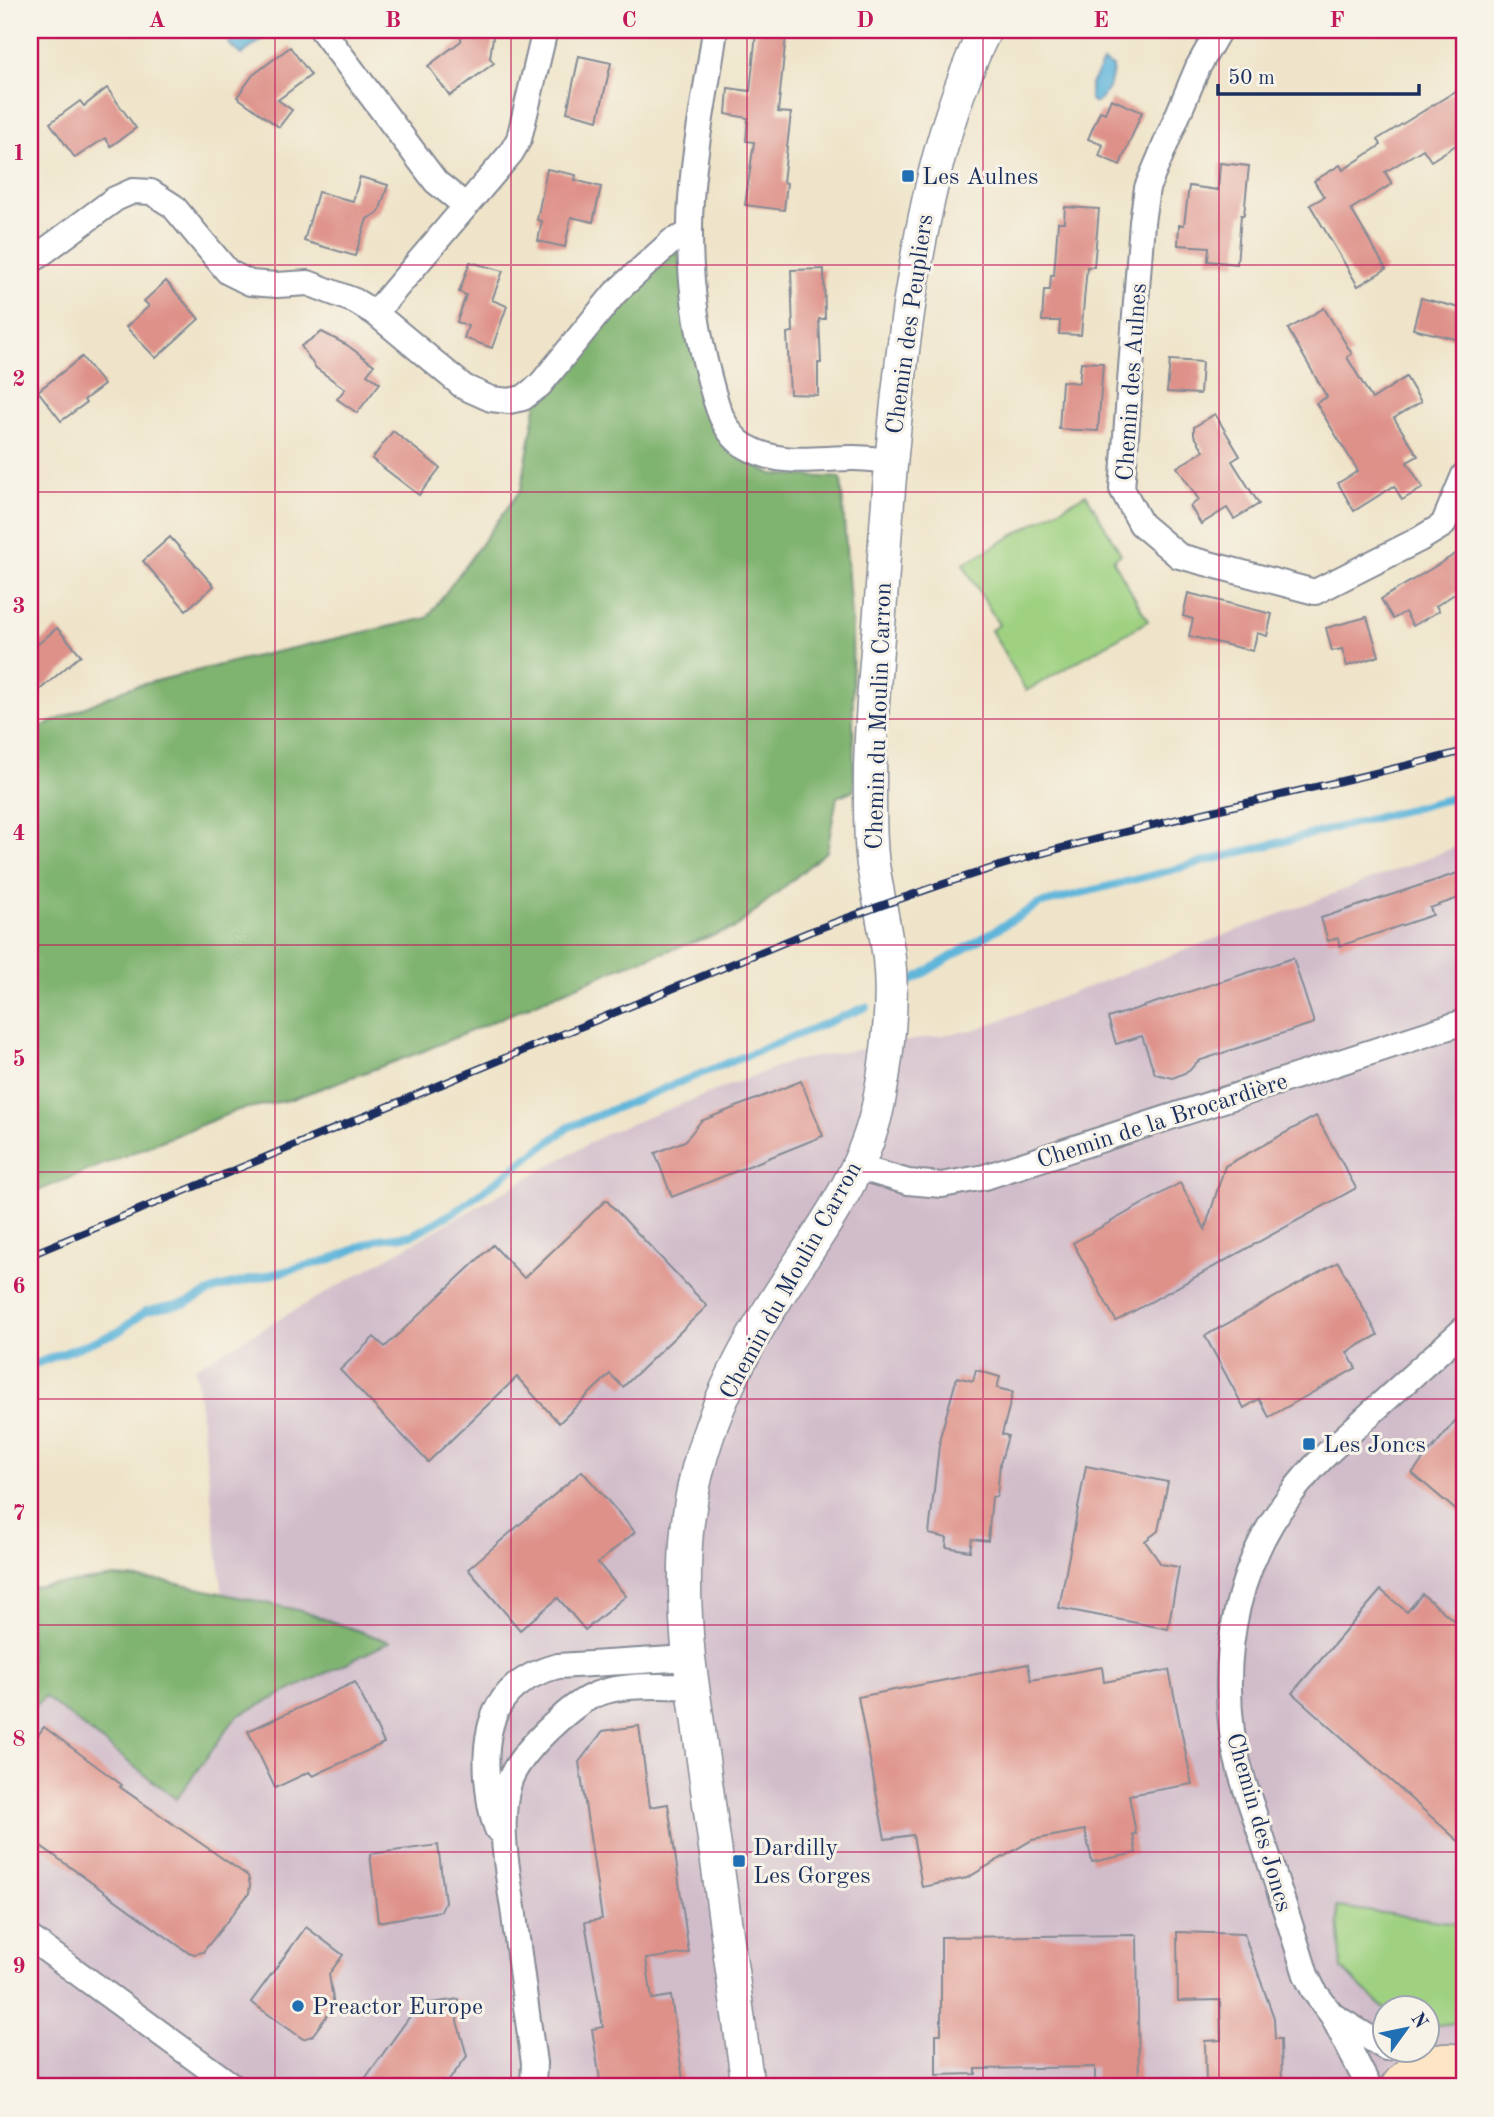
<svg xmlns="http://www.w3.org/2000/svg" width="1494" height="2117" font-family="'Old Standard TT',serif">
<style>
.industrial{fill:#d1bdca}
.green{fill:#9fd181;stroke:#5d8070;stroke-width:2}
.forest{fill:#7fb36f;stroke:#4d7166;stroke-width:2}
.water{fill:#5eb5da;stroke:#3c729c;stroke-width:2}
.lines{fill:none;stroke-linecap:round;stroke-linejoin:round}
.stream{stroke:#5eb5da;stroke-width:8}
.building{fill:#de9189}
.minor-casing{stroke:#858a94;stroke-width:28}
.tertiary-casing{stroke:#858a94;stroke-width:35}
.secondary-casing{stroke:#858a94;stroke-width:38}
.minor{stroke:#fff;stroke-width:24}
.tertiary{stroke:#fff;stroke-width:32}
.secondary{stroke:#fee5c5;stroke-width:35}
.rail-casing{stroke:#1b2f5e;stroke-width:8}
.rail{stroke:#f7f3e8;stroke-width:5;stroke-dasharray:16;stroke-linecap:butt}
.grid{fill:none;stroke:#c2185b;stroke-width:2;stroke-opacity:0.55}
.poi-dot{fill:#1f6fb2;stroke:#f7f3e8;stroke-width:2.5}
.labels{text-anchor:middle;stroke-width:6;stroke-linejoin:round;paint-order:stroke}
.poi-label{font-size:24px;fill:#1b2f5e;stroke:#f7f3e8;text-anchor:start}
.street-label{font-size:24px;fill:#1b2f5e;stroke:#f7f3e8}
.neatline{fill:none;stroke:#c2185b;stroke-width:2.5}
.grid-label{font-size:23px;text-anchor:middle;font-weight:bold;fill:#c2185b}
</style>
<rect width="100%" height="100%" fill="#f7f3e8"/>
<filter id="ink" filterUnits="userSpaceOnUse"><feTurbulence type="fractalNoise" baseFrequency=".0143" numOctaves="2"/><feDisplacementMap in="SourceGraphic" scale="14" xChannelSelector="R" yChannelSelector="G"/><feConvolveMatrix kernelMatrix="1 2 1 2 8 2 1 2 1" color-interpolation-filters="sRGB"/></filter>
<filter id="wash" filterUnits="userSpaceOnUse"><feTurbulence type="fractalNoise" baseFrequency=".00686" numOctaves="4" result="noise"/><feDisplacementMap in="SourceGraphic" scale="28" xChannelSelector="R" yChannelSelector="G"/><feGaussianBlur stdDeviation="1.57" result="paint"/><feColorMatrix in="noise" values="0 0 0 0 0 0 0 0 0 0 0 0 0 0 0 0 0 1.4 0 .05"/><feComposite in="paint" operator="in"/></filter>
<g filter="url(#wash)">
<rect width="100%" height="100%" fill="#efe4c9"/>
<polygon class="industrial" points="1464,844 1464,1924 1338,1907 1342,1969 1385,2009 1386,2050 1428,2050 1428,2026 1464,2022 1464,2087 30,2087 30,1711 45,1697 176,1799 236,1716 390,1642 302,1611 223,1595 195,1367 607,1133 792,1061 977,1029"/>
<g class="green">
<polygon points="1086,494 1121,554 1113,560 1148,621 1026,691 991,630 999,625 963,564"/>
<polygon points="1337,1907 1464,1924 1464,2022 1428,2026 1428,2008 1385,2009 1342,1969"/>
</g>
<g class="forest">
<polygon points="677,248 722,436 748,462 772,474 841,478 852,631 854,790 837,797 827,851 735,928 624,966 421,1052 289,1100 238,1110 30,1194 30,732 128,688 244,659 427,618 521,489 537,401 628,290"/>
<polygon points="115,1577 165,1581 302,1611 390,1642 237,1716 176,1799 45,1697 30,1711 30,1588"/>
</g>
<g class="water">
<polygon points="237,30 269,30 271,33 241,55 228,43 234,38 232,33"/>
<path d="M1103,62L1113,67C1112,81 1108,95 1095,103L1090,99V86Z"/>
</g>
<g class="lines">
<g class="stream">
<polyline points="911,981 1039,904 1464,795"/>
<polyline points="30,1366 118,1332 146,1311 187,1303 218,1288 329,1260 379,1239 412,1235 456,1211 569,1127 866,1007"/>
</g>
</g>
<g id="blocks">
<g class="building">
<polygon points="462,30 494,30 490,58 494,63 450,96 428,66 461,41"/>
<polygon points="759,30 784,30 783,36 786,36 778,112 791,113 783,182 787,183 784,210 745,205 754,142 746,141 748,118 726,114 728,88 750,91 756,33 759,33"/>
<polygon points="290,47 311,75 278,100 292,110 279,127 237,97 253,75"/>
<polygon points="579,56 611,63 598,120 567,112"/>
<polygon points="1464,86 1464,140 1431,161 1423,149 1385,172 1392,184 1351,209 1386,269 1358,286 1310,205 1324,197 1314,181 1340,165 1343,170 1381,145 1378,139"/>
<polygon points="107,88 136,128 111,146 105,138 75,158 50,123 80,101 84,106"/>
<polygon points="1111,99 1142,112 1120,165 1099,156 1103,145 1088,139 1100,111 1105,113"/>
<polygon points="1220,163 1249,166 1244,215 1241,215 1237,264 1208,261 1209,247 1178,245 1179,225 1184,225 1189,186 1218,190"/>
<polygon points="547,169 576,175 575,180 601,187 593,222 571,217 565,247 538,241 542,221 537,220"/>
<polygon points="360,177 388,185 379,212 367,219 355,256 304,241 318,192 353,201"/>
<polygon points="1065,207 1099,209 1094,267 1087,267 1081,335 1059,334 1060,321 1042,321 1044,290 1050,290 1051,275 1054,275 1058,222 1064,222"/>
<polygon points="470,262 503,271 492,300 507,306 492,348 464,338 468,326 457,322 466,295 459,292"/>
<polygon points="824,269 825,319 819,319 821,363 818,363 818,395 790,394 787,333 793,332 791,270"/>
<polygon points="166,281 199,319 156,358 126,327 149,306 144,301"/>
<polygon points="1421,298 1464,309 1464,341 1413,329"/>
<polygon points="1324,308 1352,354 1347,357 1372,399 1406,377 1421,402 1394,418 1418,456 1407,462 1423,488 1402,500 1394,486 1354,511 1338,483 1358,471 1316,403 1327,397 1288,329"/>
<polygon points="322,332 347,345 374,365 367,374 380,383 357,413 337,399 345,389 316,368 301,346"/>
<polygon points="82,357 104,385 84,400 86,403 61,421 38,391"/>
<polygon points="1170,360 1202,362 1200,394 1167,392"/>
<polygon points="1081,362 1103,363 1098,431 1059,429 1062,381 1079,383"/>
<polygon points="1215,414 1240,456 1232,461 1259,504 1234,519 1227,508 1201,524 1190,506 1199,500 1177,467 1204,451 1194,435 1194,427"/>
<polygon points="393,431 440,468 419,495 372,459"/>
<polygon points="170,537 214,586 186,610 143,561"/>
<polygon points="1464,549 1464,588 1436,606 1439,611 1413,626 1405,612 1393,619 1381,599"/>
<polygon points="1188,593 1272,614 1267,636 1257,633 1253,651 1189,636 1193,619 1183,616"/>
<polygon points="1367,617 1379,656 1347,666 1342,649 1332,651 1326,628"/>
<polygon points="57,628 81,655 30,698 30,651"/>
<polygon points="1464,871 1464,896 1430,908 1433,915 1340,946 1338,938 1328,941 1321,918"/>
<polygon points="1293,958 1314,1023 1198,1061 1189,1071 1173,1078 1155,1074 1142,1036 1116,1044 1108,1018"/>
<polygon points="801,1081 823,1136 672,1197 655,1153 685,1141 701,1121"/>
<polygon points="1316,1116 1356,1188 1116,1321 1073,1243 1180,1183 1205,1229 1225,1166"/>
<polygon points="606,1200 707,1306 623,1387 610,1374 559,1423 517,1377 428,1462 340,1370 374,1337 385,1347 493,1245 524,1278"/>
<polygon points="1338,1262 1378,1335 1347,1352 1356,1368 1269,1417 1259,1399 1244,1408 1205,1336"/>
<polygon points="976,1370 1000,1377 997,1388 1013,1392 1002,1434 1008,1436 1000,1464 997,1496 992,1497 988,1541 972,1539 970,1551 946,1547 947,1538 929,1534 940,1437 957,1377 973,1381"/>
<polygon points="1464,1410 1464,1517 1412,1473"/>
<polygon points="1086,1466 1168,1482 1158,1531 1145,1541 1161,1564 1179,1567 1168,1629 1059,1608"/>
<polygon points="582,1471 635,1532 598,1563 626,1596 585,1630 558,1598 520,1630 468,1569"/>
<polygon points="1381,1590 1407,1612 1422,1594 1464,1629 1464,1846 1292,1693"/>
<polygon points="1028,1664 1031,1680 1102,1667 1104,1682 1169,1670 1192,1784 1129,1795 1136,1834 1133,1834 1136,1853 1092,1862 1085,1830 1032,1840 967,1878 922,1887 913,1835 885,1839 858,1697"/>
<polygon points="355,1682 384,1743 313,1776 309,1772 275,1788 248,1731"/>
<polygon points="639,1726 650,1807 668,1804 689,1953 646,1959 652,1999 671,1996 684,2087 601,2087 592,2029 603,2027 585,1922 602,1919 579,1762 603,1731"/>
<polygon points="44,1727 122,1785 120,1787 248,1876 250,1885 249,1893 203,1952 194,1954 186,1951 30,1838 30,1746"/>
<polygon points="438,1845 445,1902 441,1911 378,1922 370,1854"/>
<polygon points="306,1927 343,1955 329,1974 334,2006 312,2036 303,2039 251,2002"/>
<polygon points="1177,1932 1244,1934 1274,2018 1275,2039 1281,2039 1282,2087 1206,2087 1205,2041 1221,2040 1220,2000 1178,2001"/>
<polygon points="1137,1935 1139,2087 1095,2087 1095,2067 976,2069 976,2074 936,2075 936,2034 941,2034 941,1937"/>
<polygon points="459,1999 457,2021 467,2056 444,2087 359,2087 418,2005"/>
</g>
</g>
</g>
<g filter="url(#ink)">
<use href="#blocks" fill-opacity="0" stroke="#858a94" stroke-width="2"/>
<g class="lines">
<defs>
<g id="minor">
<polyline points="322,30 436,182 466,206"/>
<path d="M715,30C706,97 689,167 690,235C690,283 697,332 709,377C715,401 723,433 745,446C780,467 815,458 854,458C866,458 879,460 891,461"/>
<polyline points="1219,30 1198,67 1147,188 1142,222 1122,489 1141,524 1179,556 1315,592 1420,539 1443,525 1464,475"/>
<polyline points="30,262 115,199 133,191 151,192 173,206 228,272 250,283 277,285 308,283 355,301 375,313 464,387 491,399 509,401 523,398 540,385 615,293 672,241 690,234"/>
<polyline points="375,313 511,153 519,139 545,30"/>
<polyline points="857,1167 908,1182 942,1185 985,1177 1464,1022"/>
<path d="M497,1829C490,1812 489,1796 487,1777C483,1720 499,1681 558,1666L689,1658"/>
<polyline points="30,1938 234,2087"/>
<polyline points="1332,2015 1386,2048"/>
<path d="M533,2087L534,2063C527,2014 520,1964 514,1915C508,1872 497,1826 509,1783C516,1756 571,1703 597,1694C626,1683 662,1687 692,1686"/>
<path d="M1369,2087L1332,2015L1314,1991L1306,1975C1291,1926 1275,1878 1259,1829C1249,1797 1236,1765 1232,1732C1221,1647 1239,1561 1292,1493C1314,1463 1343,1439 1370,1414C1401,1386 1433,1357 1464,1329"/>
</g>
<path id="tertiary" d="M748,2087L689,1658C685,1616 683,1573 687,1531C695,1445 732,1367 778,1296C817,1235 865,1174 879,1101C888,1054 894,1005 889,958C885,927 878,896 873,865C870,843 870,820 870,798C869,727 877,656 882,586C888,490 896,394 910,299C925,205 944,115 985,30"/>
<path id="secondary" d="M1398,2087C1412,2067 1440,2057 1464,2063"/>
</defs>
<use href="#minor" class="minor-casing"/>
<use href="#tertiary" class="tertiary-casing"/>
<use href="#secondary" class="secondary-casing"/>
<use href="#minor" class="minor"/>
<use href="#tertiary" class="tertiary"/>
<use href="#secondary" class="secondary"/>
<defs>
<path id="rail" d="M30,1255L809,932C884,904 959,877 1036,855C1177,816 1322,788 1464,751"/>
</defs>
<use href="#rail" class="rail-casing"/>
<use href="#rail" class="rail"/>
</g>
</g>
<path class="grid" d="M275,30V2087M511,30V2087M747,30V2087M983,30V2087M1219,30V2087M30,265H1464M30,492H1464M30,719H1464M30,945H1464M30,1172H1464M30,1399H1464M30,1625H1464M30,1852H1464"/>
<g class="poi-dot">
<rect x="901" y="169" width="14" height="14" rx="3.5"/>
<rect x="1302" y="1437" width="14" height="14" rx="3.5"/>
<rect x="732" y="1854" width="14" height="14" rx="3.5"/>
<circle cx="298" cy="2006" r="7"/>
</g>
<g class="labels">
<g class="poi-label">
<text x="922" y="184">Les Aulnes</text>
<text x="1323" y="1452">Les Joncs</text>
<text x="753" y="1855">Dardilly<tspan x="753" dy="28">Les Gorges</tspan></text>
<text x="312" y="2014">Preactor Europe</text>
</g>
<g class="street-label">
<text transform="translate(909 324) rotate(-82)" y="8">Chemin des Peupliers</text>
<text transform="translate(1131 382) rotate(-86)" y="8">Chemin des Aulnes</text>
<text transform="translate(878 716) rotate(-88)" y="8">Chemin du Moulin Carron</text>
<text transform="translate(1162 1120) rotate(-18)" y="8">Chemin de la Brocardière</text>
<text transform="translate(790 1280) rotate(-61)" y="8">Chemin du Moulin Carron</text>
<text transform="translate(1260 1822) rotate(74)" y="8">Chemin des Joncs</text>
</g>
</g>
<rect width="1494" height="2117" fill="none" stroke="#f7f3e8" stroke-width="77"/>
<g transform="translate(1406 2029) rotate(57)"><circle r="33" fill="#f7f3e8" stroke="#9fa5b1" stroke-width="2"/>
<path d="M0-5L12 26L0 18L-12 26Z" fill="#1f6fb2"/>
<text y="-10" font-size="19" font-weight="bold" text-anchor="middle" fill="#1b2f5e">N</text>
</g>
<path d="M1218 84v10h201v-10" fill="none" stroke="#1b2f5e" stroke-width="3.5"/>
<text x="1228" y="84" font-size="21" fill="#1b2f5e" stroke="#f7f3e8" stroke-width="5" paint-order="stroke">50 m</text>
<rect x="38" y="38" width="1418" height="2040" class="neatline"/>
<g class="grid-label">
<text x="157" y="27">A</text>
<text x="393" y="27">B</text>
<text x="629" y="27">C</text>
<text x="865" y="27">D</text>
<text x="1101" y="27">E</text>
<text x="1337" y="27">F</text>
<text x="19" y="160">1</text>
<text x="19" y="386">2</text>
<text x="19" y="613">3</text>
<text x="19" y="840">4</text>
<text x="19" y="1066">5</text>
<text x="19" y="1293">6</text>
<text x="19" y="1520">7</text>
<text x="19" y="1746">8</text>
<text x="19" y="1973">9</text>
</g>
</svg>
